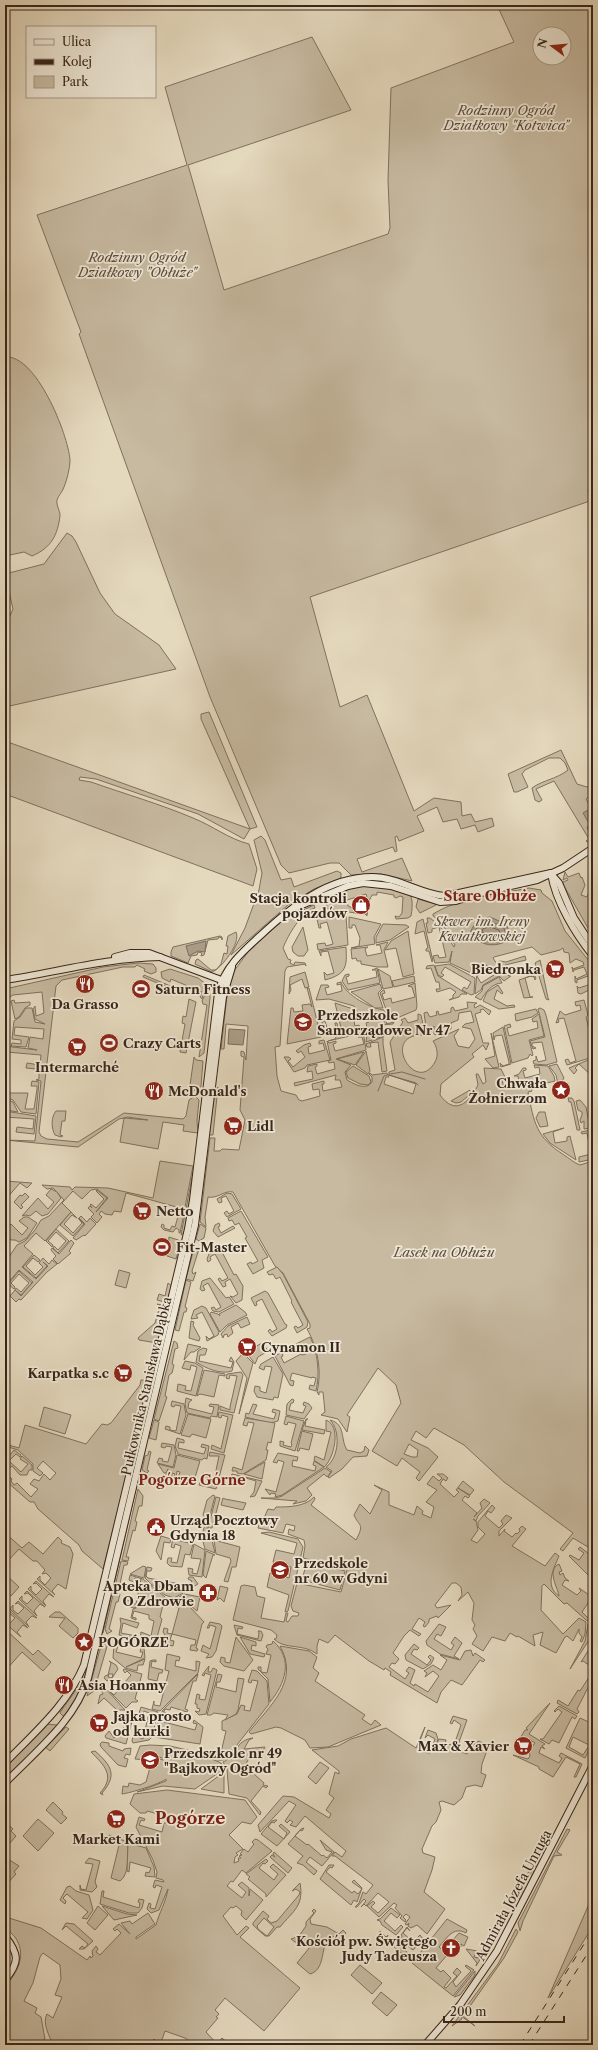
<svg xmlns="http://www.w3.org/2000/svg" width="598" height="2050" font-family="'Libre Caslon Text',serif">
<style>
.green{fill:#c7baa1;stroke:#80705e;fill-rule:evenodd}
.water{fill:#aa9b86;stroke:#7d6c5b}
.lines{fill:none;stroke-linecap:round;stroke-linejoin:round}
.shore{stroke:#726050;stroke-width:1}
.stream{stroke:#7d6c5b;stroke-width:1}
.secondary-casing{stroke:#39261a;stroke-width:8}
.secondary{stroke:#ede6d4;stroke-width:6}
.rail{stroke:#39261a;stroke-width:1;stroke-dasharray:7 7;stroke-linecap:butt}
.labels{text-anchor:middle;stroke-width:3.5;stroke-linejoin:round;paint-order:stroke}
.park-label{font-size:13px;font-style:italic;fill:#5c4b3c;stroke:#ede6d4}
.poi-label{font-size:13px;font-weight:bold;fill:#39261a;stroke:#ede6d4;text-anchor:start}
.street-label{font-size:13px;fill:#39261a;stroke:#ede6d4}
.neighbourhood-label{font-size:14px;font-weight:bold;fill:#7a1f14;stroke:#ede6d4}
.district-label{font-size:17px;font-weight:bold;fill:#7a1f14;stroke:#ede6d4}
</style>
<rect width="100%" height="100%" fill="#e4d8bd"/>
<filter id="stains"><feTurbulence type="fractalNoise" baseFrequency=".005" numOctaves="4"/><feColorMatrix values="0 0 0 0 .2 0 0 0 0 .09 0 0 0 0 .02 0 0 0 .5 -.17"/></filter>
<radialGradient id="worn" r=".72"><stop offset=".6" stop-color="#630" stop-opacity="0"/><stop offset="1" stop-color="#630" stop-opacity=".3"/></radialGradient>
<g class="green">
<path d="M497,5H593V484L588,489L589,500L587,502L310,597L340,707L367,695L414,811L434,798L461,802L462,816L471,814L475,822L492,818L494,826L478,832L475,825L461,829L457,819L443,822L437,807L417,816L424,831L399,841L397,836L395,837L397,851L395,852L393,847L357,859L362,872L402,858L412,881L381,874L351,875L339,863H330L289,873L281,865L210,697L79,334L81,332L37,215L187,165L165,87L312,37L351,110L188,165L224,290L388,234L390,228L388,180L391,88L514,42ZM540,34H564V58H540Z"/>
<path d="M5,357C36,354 68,434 70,460C70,467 67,480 64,487C63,491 58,496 57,500C56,505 60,511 60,515C58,535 51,548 32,556L24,552L5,556Z"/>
<polygon points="67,533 72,536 76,542 100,593 115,614 159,645 176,669 5,707 6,624 13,609 5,574 44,564"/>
<path d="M209,712L257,827L250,829L244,839L198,814L96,779L80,777L79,780L91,782C125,794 160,804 193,818C213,826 229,839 249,844L257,869L253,886L5,794V741L250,829L201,719V714Z"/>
<path d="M561,750L577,784L587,787L593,785V793L586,799L593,812V842L590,844L586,841L589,839L554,781L536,789L542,800L539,802L535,800L532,788C543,780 557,779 568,770L565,763L560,758H549L525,770L522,774L528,787L517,792H514L508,774Z"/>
<polygon points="261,836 265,840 281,880 291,878 294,887 337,871 341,873 341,878 314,889 288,905 231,955 245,928 259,890 262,873 254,840"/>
<polygon points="565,872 568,877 579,873 581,878 582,877 585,885 581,895 587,897 591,887 593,900 591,901 593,905 593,934 592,935 564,886 563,882 568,880 567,878 563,880"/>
<path d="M359,885C370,886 405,887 411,897C413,901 412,911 411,916L408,918L396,919L395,916L399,917L402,913L403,897L400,896L396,898L394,897V895L377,892V895H372L368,903L367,916L365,914H367L365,898L367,897L366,894L347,900L348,906L361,912V914L326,908L329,897L344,889Z"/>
<path d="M529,888L541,890L542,893L552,901L565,931L593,966V988L581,994L578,993L577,986L579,988L591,984L588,976L577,980V983L575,982V976L576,979L587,974L584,967L574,970L573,972L572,967L573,969L584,965L583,962L576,959L570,963L569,953L564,952L563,948L560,950L541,955L532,947L494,957L493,958L504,975L511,976L504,981L499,976L483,985L481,990L475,994L477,973L480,974L477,976L481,983L494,975L491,969L488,970L487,965L471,973L450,963L452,951L449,962L435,963L433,956L438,955L439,958L446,957L439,927L432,929V932L428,933L426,923H428L427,918H430L440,926L454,947L455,945L441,922L433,916V914C461,897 499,894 529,888Z"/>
<polygon points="418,899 436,904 436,905 420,913 416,907"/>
<path d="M314,905L315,908C302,911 288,935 283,948L288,959L291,960L290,963L294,965L295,962L305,963L306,966L305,964L287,967L285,971L280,1046L275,1047L277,1076L281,1091L296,1095L299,1100L302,1101L320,1096L319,1089L313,1090L312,1084L324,1081V1084H322L323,1091L342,1087L340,1080H335L336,1075L295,1086L294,1083L313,1079L312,1071L307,1072L308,1066L317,1064V1066L315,1067L317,1074L335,1069L334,1062L329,1063L328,1061L331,1060L327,1041L329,1043L336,1041V1043L333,1044L335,1051L364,1044L362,1037H358L362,1035L364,1037L366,1050L336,1059L351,1065L345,1072L347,1080C354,1084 366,1091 372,1082V1077L369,1074L370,1073L372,1075L387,1073L389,1077H386L384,1084L413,1094L416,1084L389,1075V1072L395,1070L390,1042L403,1022L401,1020L405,1018L408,1023L418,1020V1014L421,1015L424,1030L422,1035C380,1035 416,1096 435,1062C439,1055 437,1047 433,1041L459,1029L454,1036L458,1046L469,1048L475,1039L471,1029L462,1027L465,1024L474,1022L471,1011L459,1013L458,1020L451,1023V1029L436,1035L434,1034V1026L431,1032L426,1027L424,1013L427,1012L430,1017L437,1015L436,1012L438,1011L439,1015L451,1012V1008L453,1007L455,1011L468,1008L467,1002L477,1003L474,1005L475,1008L480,1005L491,1011L489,1015L483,1009L480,1010L481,1012L475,1014L483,1043H489L486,1050L483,1045L472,1054L474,1057L441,1084L440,1095C455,1116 469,1103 478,1085L476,1074H478L483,1084L486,1082L484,1068L501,1069L506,1079L502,1080L504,1087L519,1083L518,1076H514L519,1074L523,1068H526V1070L523,1071L525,1078L540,1074L539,1067L535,1068L534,1065L548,1066L554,1076L555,1081L531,1087L532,1091L528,1092C534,1123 536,1137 564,1155C569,1158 574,1163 580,1165L593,1161V1550L573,1538L563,1551L560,1549L573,1533L504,1482L464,1445L434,1428L426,1438L416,1431L411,1440L428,1448L438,1457L419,1481L416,1478L420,1472L402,1458L397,1466L372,1451L401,1403L396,1385L378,1368L347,1415L350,1417L347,1432L338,1419L321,1415L325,1412L323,1392H319V1395L317,1392C322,1371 318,1348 307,1329L310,1328V1324L283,1273L275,1266L233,1192C224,1190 218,1199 208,1197L205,1217L206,1227L200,1222L210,1138H215L214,1151H220L222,1149L239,1150L245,1120L240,1110L244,1057L241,1056V1051L244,1052L246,1060L248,1026L226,1024L224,1049H221L228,987L234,971L248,952L284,919ZM409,1444L418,1450L417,1457H412L404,1454Z"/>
<polygon points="322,913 346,916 348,945 318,950 317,944 325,943 326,946 333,944 327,922 320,924 321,928 319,928 317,919"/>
<polygon points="349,917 381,924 374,937 375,944 351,948 359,946 360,938 355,925 352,925 352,928 349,928"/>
<polygon points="423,919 433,961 432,962 429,951 426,951 426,949 428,948 424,931 415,934 417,922"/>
<polygon points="383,924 406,925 409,927 390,940 376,943 376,937"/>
<polygon points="303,927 308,950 304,956 298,956 293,952 292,947"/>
<polygon points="408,931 414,974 403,977 396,948 385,950 391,941"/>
<path d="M236,932C241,943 222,968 212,972L195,964L196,960L198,959L211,970H216L221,964L224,953L227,954L228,946H226L228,936Z"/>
<polygon points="220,936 222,937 222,940 222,938 219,937 218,939 208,940 204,955 201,956 202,953 198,952 197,955 191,956 188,963 171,956 171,952 173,947"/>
<polygon points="388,942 384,950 388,967 377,967 361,964 361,961 357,961 356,958 352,959 351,949 368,947 365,949 367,956 382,953 380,945 376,945"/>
<path d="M346,947C347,966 347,974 325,980L324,972L327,975L334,973L328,951L321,952V956L319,951Z"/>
<polygon points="525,956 526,960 505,965 507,973 511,972 511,975 505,975 497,963 500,961 506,962"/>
<polygon points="540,960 548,998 549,1000 546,999 535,963"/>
<polygon points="138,963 153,964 156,968 156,972 151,974 144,971 145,969 137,965 135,967 123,967 62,980 56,986 39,1132 41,1136 47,1139 78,1142 124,1113 183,1119 186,1116 189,1100 195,1096 199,1100 197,1121 198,1133 183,1131 184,1125 163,1122 158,1149 120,1142 124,1118 148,1120 128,1117 119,1119 78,1147 5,1140 35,1141 41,1081 36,1080 39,1079 39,1073 37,1072 37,1069 26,1068 27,1063 40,1065 41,1055 6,1052 5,1061 5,1046 37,1050 28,1048 30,1037 43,1039 44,1029 15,1027 14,1035 29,1037 26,1047 11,1046 12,1043 21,1044 21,1040 12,1039 14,1021 20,1017 26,1008 32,1008 35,1022 45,1024 35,1019 33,1009 35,1006 36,1016 44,1013 42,992 13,995 5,1000 5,989 103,967"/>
<polygon points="449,964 475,978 474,994 471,995 462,990 464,987 467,989 471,982 445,967 441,973 444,975 442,977 438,975 435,966"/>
<polygon points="434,965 438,976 467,994 461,994 459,997 449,1000 453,998 453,995 456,992 450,988 437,992 436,989 440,989 439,982 436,982 431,968 426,969 427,966"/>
<polygon points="377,968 380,983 348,990 342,981 345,975 349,974 349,976 346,977 348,984 377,977 376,970 372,970"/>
<polygon points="170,969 198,978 206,984 202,999 200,997 202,992 171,979 170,982 162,978 161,972"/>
<polygon points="378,969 390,976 393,987 383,989"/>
<polygon points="305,972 309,987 305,988 302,979 290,985 291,990 289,994 290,977"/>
<polygon points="144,975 180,990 179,992 143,977"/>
<polygon points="414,976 415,982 394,987 392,981"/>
<polygon points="530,976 525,978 530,997 533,997 524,998 519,980 531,976 535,976 536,978 535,980 534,977"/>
<path d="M499,977L502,983C492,983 485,993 481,1000L475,997L482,991L483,986Z"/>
<path d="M341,982C347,996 370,1008 384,1010L386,1013L383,1014L384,1022L387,1021L386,1024L394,1022L393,1024L379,1025L380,1029L328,1041L335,1039L338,1033L325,1035L322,1022L325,1021L328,1031L336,1029L335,1023H337L338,1029L341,1028L335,1003L353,1009L357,1020L354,1021L355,1026L359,1025L360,1029L367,1027L366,1023L369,1022V1019L364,1020L361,1012L358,1013L354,1006L329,999L316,1000L321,985H328L329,987L325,988L327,995L342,991L341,984L337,985V983Z"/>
<polygon points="415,983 417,1006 416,1010 397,1018 396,1013 387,1012 380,993 382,991 384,990 385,993 382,994 384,1000 391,998 392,1003 415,997 412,987 408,986"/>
<polygon points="380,984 382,989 378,993 383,1008 375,1008 351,992"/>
<polygon points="498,985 503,993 502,994 497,990 494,999 507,1006 514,1005 515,1007 499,1009 483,1001 487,992"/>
<polygon points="307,988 309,988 321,1037 287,1044 291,1008 293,1008 294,1012 303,1011 302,1005 310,1004 312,1007"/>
<polygon points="207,990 210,993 210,998 204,1053 199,1057 207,1005 203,1004 202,1001"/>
<polygon points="189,999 196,1002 186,1053 180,1052 185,1024 182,1023 183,1016 186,1017"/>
<polygon points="14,1000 15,1003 30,1002 30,1005 25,1008 19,1017 15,1019 11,1001"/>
<polygon points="584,1000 588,1015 586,1017 593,1046 593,1057 567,1065 565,1060 568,1059 570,1063 576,1061 564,1018 558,1019 559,1022 556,1023 560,1011 565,1015 581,1010 580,1005 576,1006 575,1002"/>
<polygon points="540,1008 544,1010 546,1015 557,1062 546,1065 534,1064 533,1061 536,1060 536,1056 538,1062 546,1060 542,1042 532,1043 532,1046 536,1048 533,1049 530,1041 545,1037 538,1009"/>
<polygon points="536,1009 538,1013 532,1017 516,1021 515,1014"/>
<polygon points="539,1014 544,1036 529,1040 533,1055 532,1056 530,1054 528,1058 512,1063 504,1026 510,1024 511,1027 507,1028 509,1036 538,1028 537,1021 533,1022 532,1019"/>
<polygon points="503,1027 511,1064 501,1067 500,1063 503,1066 509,1064 509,1062 502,1035 495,1036 494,1040 493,1033"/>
<polygon points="380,1031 381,1034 387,1032 384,1036 366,1042 367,1034"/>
<polygon points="491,1033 499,1067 493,1068 485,1059 495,1056"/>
<polygon points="383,1037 383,1044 387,1071 382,1072 378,1042 370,1043 371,1047 367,1047 366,1044"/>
<polygon points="324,1040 330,1060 307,1065 305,1068 294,1072 284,1057 289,1057 291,1059 288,1061 293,1067 305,1057 301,1051 298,1053 296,1051 304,1045 310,1043 311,1046 308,1047 309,1054 325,1050 323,1043 319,1044 319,1041"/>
<polygon points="366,1051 370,1071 368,1074 356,1065"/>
<polygon points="364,1052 355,1065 337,1059"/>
<polygon points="194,1057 196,1060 203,1061 201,1086 197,1091 192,1090 190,1085"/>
<polygon points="593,1058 592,1076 579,1064 575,1068 577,1070 574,1074 569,1068"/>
<polygon points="557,1064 564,1078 560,1084 558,1084 556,1075 549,1066"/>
<polygon points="353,1066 369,1076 371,1082 368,1085 360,1084 348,1078 346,1072"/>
<polygon points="32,1081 39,1082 36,1114 21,1112 13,1100 5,1097 5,1088 8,1089 8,1092 10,1093 28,1093 25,1109 34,1109 37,1089 37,1086 31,1086"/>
<polygon points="218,1087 213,1135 209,1135 215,1090"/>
<polygon points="470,1090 469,1095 461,1102 456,1103 451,1101"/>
<polygon points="568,1098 572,1098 574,1101 580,1130 577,1130 571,1102 569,1102"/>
<polygon points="5,1099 13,1102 18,1112 5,1110"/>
<polygon points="580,1100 586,1107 590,1128 584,1129 584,1121 581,1123 580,1120 582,1115 582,1112 578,1110 576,1101"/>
<polygon points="5,1111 36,1116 34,1134 16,1132 17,1127 33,1129 34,1119 5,1117"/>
<path d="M56,1111H66L65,1121H62L60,1135L63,1136L61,1137L55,1135C51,1128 51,1117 56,1111Z"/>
<polygon points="539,1112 545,1112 548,1126 540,1127 536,1118"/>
<polygon points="564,1128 553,1132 555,1143 567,1141 567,1137 570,1136 576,1160 550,1143 543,1134"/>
<polygon points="591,1130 593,1159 579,1162 579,1157 591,1154 587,1133 582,1134 581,1132"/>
<polygon points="160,1161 193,1166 185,1207 180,1208 126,1193 121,1212 114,1211 112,1215 105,1214 101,1211 99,1214 102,1217 97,1223 91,1217 94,1214 88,1208 90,1206 92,1208 90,1205 91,1204 96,1208 104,1199 96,1191 97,1190 107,1198 96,1212 108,1198 97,1189 91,1190 82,1199 73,1191 62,1203 71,1212 45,1241 36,1233 24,1246 33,1254 22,1267 36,1279 48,1266 43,1262 47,1266 36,1278 23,1267 34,1255 40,1260 38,1262 33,1258 26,1266 35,1275 43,1267 39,1263 43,1258 49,1264 52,1260 57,1264 47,1272 21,1300 19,1299 16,1302 10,1296 15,1290 21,1296 33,1282 19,1270 8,1283 5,1281 5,1263 17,1245 25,1241 35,1230 41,1220 49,1216 64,1200 53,1188 47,1189 42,1185 70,1187 72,1190 75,1187 108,1188 153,1198"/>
<polygon points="194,1167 195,1170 185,1232 181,1235"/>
<polygon points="5,1181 32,1183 27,1188 20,1183 5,1200 5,1192 10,1188 6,1184 5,1185"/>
<polygon points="51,1189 57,1192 61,1198 48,1214 42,1216 36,1211 30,1216 26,1215 22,1216 38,1198 48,1209 54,1202 46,1195"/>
<polygon points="25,1193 29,1197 21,1205 23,1207 21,1209 14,1202 20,1195 22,1196"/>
<polygon points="227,1193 232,1194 241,1209 227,1217 224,1213 227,1211 229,1214 234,1211 226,1196 221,1198 222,1202 219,1203 217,1199"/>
<polygon points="180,1209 185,1209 180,1233 179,1233 179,1230 176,1228 173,1232 164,1230 161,1227 162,1224 164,1225 164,1228 170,1230 172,1226 175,1227"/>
<polygon points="241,1211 268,1257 262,1260 264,1268 253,1274 247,1264 251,1262 252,1264 258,1261 245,1238 247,1237 239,1223 235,1225 232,1220 229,1221 228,1218"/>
<polygon points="71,1212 77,1218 72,1215 64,1224 73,1233 82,1223 78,1218 84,1224 73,1236 60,1225"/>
<polygon points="81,1216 87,1222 90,1218 96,1224 85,1236 84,1235 76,1240 73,1238 85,1224 79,1218"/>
<polygon points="24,1217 28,1217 37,1223 27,1238 19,1242 15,1240 11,1240 8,1236 5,1237 5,1232 11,1224 22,1235 28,1228 19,1221"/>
<polygon points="219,1223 220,1226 218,1227 221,1233 233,1226 235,1228 218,1237 213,1231 215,1225"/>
<polygon points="200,1224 206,1228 204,1238 199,1241 196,1239"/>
<polygon points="56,1229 69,1241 58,1253 53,1248 54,1246 58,1250 66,1241 56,1232 48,1241 53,1245 52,1247 46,1241"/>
<polygon points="169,1237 181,1241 176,1259 167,1256"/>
<polygon points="71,1240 74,1243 69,1251 71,1253 58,1264 53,1259 56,1256 51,1250 52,1248 59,1254"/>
<polygon points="194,1248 199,1249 192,1271 193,1274 196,1272 193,1281 186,1279"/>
<polygon points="211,1249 222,1252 234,1275 236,1274 243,1286 242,1300 236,1303 230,1296 233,1297 238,1294 230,1279 225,1282 226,1286 223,1287 218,1279 220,1278 222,1281 228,1278 215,1254 210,1257 211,1260 208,1262 207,1259"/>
<polygon points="277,1267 283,1274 308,1322 307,1327 297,1333 294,1327 296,1326 298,1328 303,1325 291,1302 292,1301 280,1277 276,1279 273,1274 269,1275 267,1272"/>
<polygon points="119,1270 130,1273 126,1288 115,1285"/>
<polygon points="19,1271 32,1283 21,1295 15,1290 16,1288 21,1292 29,1283 19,1274 11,1283 15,1287 14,1289 8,1284"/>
<polygon points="210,1278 226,1298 229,1297 234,1304 219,1312 213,1311 211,1308 214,1307 216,1310 221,1307 208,1283 203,1286 205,1290 202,1291 200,1289 202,1281"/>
<polygon points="186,1280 191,1282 185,1307 187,1308 186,1312 184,1312 179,1331 175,1330"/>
<polygon points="168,1283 172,1286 168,1303 157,1300 159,1294 165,1296"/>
<polygon points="265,1291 268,1293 285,1324 287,1325 286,1328 272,1336 268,1331 270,1329 272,1332 277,1329 262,1299 256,1302 257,1305 255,1306 251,1298"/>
<polygon points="157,1304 167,1306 151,1374 146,1374 152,1368 157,1343 139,1340 138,1338 155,1323 160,1306"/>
<polygon points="236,1305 245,1312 247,1315 227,1325 220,1332 210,1314 211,1312 218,1314 220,1316 219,1314"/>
<polygon points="202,1306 206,1308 219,1332 218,1335 207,1341 206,1336 209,1339 214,1336 202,1312 196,1315 198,1318 191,1319 194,1310"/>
<polygon points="247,1317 250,1324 241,1328 238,1323 231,1327 233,1333 228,1337 227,1334 224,1335 223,1338 221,1334 228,1326"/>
<polygon points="191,1321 194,1322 193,1325 200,1338 199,1341 189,1338"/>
<path d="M310,1337C318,1352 320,1374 316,1391L309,1389L310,1385L314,1386L316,1378L312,1377V1378L292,1373L290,1380L294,1381L293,1386L290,1385L275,1356L282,1352L283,1356L281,1357L284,1363L301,1354L302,1355L306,1354L301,1346L298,1347L296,1344Z"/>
<polygon points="174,1341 177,1343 178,1348 175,1349 172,1364 174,1365 172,1373 169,1375 165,1396 167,1397 159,1421 154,1419"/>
<polygon points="262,1343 270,1353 268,1351 258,1357 255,1364 246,1352"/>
<polygon points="188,1344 201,1347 194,1352 191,1352 184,1360"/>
<path d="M203,1348L207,1349L205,1355H200L199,1361L231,1368L233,1362L229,1361L231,1357L234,1362L232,1371C221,1375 205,1368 196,1362L198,1351Z"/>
<polygon points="243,1353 253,1363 239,1414 247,1378 236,1361"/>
<polygon points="273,1357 283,1374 278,1398 274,1397 273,1400 257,1397 254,1391 255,1386 260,1387 260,1391 266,1393 272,1367 265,1366 264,1370 259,1368 261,1364"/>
<polygon points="185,1361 195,1363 203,1368 196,1396 177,1391 178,1384 186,1386 185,1390 191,1391 197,1367 191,1365 190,1370 182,1368"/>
<polygon points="204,1370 225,1374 225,1376 219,1375 214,1397 200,1394 197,1396"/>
<polygon points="241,1372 243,1375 234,1413 220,1410 220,1406 230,1410 230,1407 237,1376 230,1375 229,1379 226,1378 227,1374"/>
<polygon points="141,1380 147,1380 149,1382 131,1450 126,1477 103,1569 82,1551 79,1545 38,1509 34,1502 30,1502 6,1481 9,1476 12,1479 11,1481 14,1485 17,1483 31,1497 38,1489 30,1484 34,1479 39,1481 44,1474 50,1480 56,1473 43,1461 37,1468 43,1473 40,1476 33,1471 33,1464 18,1450 5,1446 5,1444 19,1448 25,1425 86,1444 102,1424 107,1425 111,1423 140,1385"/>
<polygon points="186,1398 192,1400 189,1402 188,1408 212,1414 214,1407 209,1406 210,1404 219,1405 217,1417 211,1416 210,1418 187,1413 185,1404"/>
<polygon points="292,1399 294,1400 293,1403 291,1403 289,1410 303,1413 306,1406 303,1405 304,1402 309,1404 312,1408 304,1419 286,1415 287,1404"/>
<polygon points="172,1401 184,1404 186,1415 180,1434 165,1429 166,1426 170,1427 170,1430 176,1431 181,1406 175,1405 174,1407 171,1406"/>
<polygon points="253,1404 257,1405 253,1414 274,1419 276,1413 272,1412 273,1409 280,1411 278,1421 270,1423 245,1417 246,1413 249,1414"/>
<polygon points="44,1407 71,1415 65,1434 39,1426"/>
<polygon points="219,1412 233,1415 224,1453 211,1449 212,1445 221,1449 228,1417 222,1415 221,1418 218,1417"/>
<polygon points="188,1414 211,1419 206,1438 192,1434 190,1437 181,1435"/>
<polygon points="286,1416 304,1421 295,1451 280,1446 280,1441 284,1442 283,1445 291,1447 292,1444 291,1443 296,1424 288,1422 287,1425 284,1424"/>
<polygon points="245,1418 275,1423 271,1443 268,1442 266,1450 268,1450 266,1460 243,1474 237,1473 237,1471 232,1471 233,1467 242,1470 254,1423 248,1422 247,1426 243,1425"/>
<polygon points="306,1419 308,1419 306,1420 305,1426 325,1430 324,1434 302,1430"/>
<polygon points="154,1420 159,1422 156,1440 149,1438"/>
<path d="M326,1420C342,1426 334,1459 324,1467L314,1460L315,1456L324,1460L331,1432L326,1431Z"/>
<path d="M330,1420C346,1424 340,1439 347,1450L360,1453L364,1451L365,1446L369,1450L367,1456L353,1457L342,1469L329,1478L328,1477L332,1471L326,1467C339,1458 341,1431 330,1420Z"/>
<polygon points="302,1431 313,1434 309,1450 300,1448 299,1451 297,1451"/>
<polygon points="177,1438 184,1440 184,1443 179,1442 178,1448 204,1454 206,1448 201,1447 202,1444 209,1446 207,1459 204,1458 202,1460 178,1454 175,1446"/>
<polygon points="162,1443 174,1445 176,1455 173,1467 157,1463 159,1458 163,1459 162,1461 168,1462 172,1447 166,1446 165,1448 161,1447"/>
<polygon points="14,1450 21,1455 20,1457 16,1454 9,1461 21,1472 28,1464 20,1459 22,1456 32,1465 32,1470 29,1470 27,1475 20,1475 12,1466 7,1470 8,1468 5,1465 5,1461"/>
<polygon points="149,1451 151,1452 147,1470 149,1471 147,1473 142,1470 145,1456 148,1455"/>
<polygon points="210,1452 225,1455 216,1489 199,1485 203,1473 208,1475 207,1479 214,1480 219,1456 209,1456"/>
<polygon points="278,1453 298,1457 297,1461 293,1460 292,1466 315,1471 316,1466 313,1465 314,1461 324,1467 282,1495 275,1497 276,1494 271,1493 270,1495 265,1489 276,1492 284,1462 278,1460 277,1463 273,1462"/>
<polygon points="177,1455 200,1461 193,1484 177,1480 180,1472 177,1471 176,1480 173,1479 175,1474 172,1473 172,1479 169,1478 171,1473 168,1472 168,1478 165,1477 168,1469 166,1473 164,1473 158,1464 174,1468"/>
<polygon points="265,1462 262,1479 244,1474"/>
<polygon points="325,1468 331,1472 327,1477 324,1474 307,1488 312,1495 306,1501 293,1504 297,1501 261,1498 276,1498 282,1496"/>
<polygon points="232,1474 262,1481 255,1496 250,1497 254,1492 256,1481 239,1476 238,1478 231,1476"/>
<path d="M437,1474H443L448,1478L446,1481L443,1479L440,1484L454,1497L459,1492L456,1490L463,1481L474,1490L470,1495L458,1488L470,1496L468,1498L465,1496L462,1500L477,1513L474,1517L482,1508L480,1503L484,1499L490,1503L478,1516L476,1521L473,1519L476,1521L478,1530L471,1540L477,1543L485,1534L478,1527V1522L492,1505L495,1508L491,1513L488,1511L485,1516L499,1528L503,1524L501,1521L506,1515L512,1518L499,1531V1536L505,1529L504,1531L512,1537L516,1533L517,1534L520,1531L519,1529L522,1526L526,1529L512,1546L545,1566L555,1553L559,1556C554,1568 544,1586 559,1596C558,1588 546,1570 559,1564L562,1571L559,1572L560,1575L563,1573L565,1578L569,1581L565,1580L562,1585L577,1595L581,1591L579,1588L592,1597L582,1612L593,1623L586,1620L567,1603L564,1604L544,1584L542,1586L541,1610L563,1634L579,1618L586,1622L585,1634L582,1642L580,1641L582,1637L579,1633V1629L573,1641L567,1636L565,1637L556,1653L540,1645L543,1632L533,1635L535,1646L518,1636L517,1637L510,1633L505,1641L492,1637L483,1651L472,1644L477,1636L473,1629L475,1625L472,1620L474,1603L468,1592L458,1601L462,1595L461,1587L456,1583H452L435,1605L437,1608L451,1605L438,1618L437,1616L429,1619V1622L425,1627L423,1626L425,1622L419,1618L412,1629L421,1634L419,1636L410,1630L404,1636L393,1653L399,1659L395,1664L392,1663L389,1667L405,1679L409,1673L406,1671L409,1667L415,1670L410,1683L414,1686L415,1684L428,1692L439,1676L433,1671L425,1677L427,1673L424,1671L433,1665L441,1670L447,1660L440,1655L460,1660L465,1651L471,1650L473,1656L475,1653L485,1660L483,1662L480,1660L462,1685L451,1680L441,1692L437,1703L390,1675L391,1672L385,1668L384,1670L369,1661L335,1635L328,1643L319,1639L317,1646V1654C303,1643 284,1650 274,1639H276L277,1635L271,1630L233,1620L241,1586L244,1585L255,1587L257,1596L265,1598L261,1618L284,1622L286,1613H288L286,1621L288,1622L292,1616H298L299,1613L293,1611L291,1606L297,1583L341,1592L347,1570L303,1558L305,1546L304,1540L288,1534L289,1529L294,1531L295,1526L286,1524L283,1533L258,1528L261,1518H264L268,1509L274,1510L276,1507C288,1507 305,1507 314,1497L315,1499L311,1505L356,1540C365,1523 359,1527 354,1515L360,1504L370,1514L382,1490L374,1485L389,1492V1505L414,1515L417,1506L423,1511L422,1514L431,1518L434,1507L426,1502L437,1490L427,1484L433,1476L439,1481L442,1478Z"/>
<polygon points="137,1484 103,1633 102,1632"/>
<polygon points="138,1489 143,1496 142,1506 139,1506 135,1521 137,1522 135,1531 133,1530 126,1557 129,1557 128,1561 122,1560"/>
<polygon points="213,1495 215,1496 207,1527 209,1535 205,1537 202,1536 206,1519 203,1515 207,1500"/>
<polygon points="216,1497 220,1498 212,1528 208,1528 210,1534 208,1528"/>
<polygon points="223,1498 225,1499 246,1503 243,1510 221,1505"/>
<polygon points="269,1532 298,1539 303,1547 288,1611 285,1612 289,1595 267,1587 270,1573 289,1578 291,1567 273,1562 276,1550 294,1554 297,1543 261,1533"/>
<polygon points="5,1533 22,1548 29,1542 43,1554 58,1537 62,1541 61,1543 70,1547 73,1554 66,1589 58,1584 52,1591 55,1595 37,1579 40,1576 40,1580 45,1585 51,1578 46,1573 42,1574 45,1570 37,1561 33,1561 19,1549 5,1564"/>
<polygon points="161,1536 171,1539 170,1543 164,1542 161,1560 156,1551"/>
<polygon points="202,1538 212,1540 215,1553 205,1549"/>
<polygon points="173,1539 193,1544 190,1555 185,1554 182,1567 170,1566 167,1563 168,1558 172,1558 171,1562 177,1563 181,1546 175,1544 174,1548 171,1547"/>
<polygon points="214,1540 240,1547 236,1567 232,1567 228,1582 224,1581 231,1561 230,1558 216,1554"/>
<polygon points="194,1544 205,1550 202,1577 189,1575 188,1568 193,1569 192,1573 197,1574 201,1559 191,1558"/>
<polygon points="580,1547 593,1557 593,1568 590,1577 569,1556 570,1555 579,1560 584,1553 578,1549"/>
<polygon points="206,1551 215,1555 213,1555 206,1578 203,1575"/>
<polygon points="121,1561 128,1562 127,1565 124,1565 118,1593 120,1594 118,1602 116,1602 109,1629 112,1631 107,1634 105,1629"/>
<polygon points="307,1561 345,1571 340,1590 302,1580"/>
<polygon points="143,1566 146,1567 144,1578 130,1574"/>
<polygon points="147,1567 152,1568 151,1571 147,1571 146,1576 148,1578 190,1586 192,1581 188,1579 189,1577 193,1577 198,1584 184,1592 152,1585 145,1578"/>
<polygon points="5,1574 19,1587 11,1596 5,1591"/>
<polygon points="130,1575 143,1579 165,1597 160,1617 162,1619 155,1645 142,1643 140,1640 141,1632 151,1636 154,1621 149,1619 149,1615 134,1611 132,1617 136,1618 136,1620 131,1618 133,1609 144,1605 134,1608 123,1605 124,1599 130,1601 129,1604 136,1604 141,1579 135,1578 134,1582 129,1580"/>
<polygon points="36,1581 54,1597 49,1594 43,1601 46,1606 28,1589 31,1586 31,1590 36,1595 42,1589 36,1583 33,1584"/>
<polygon points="220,1586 228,1588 224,1602 220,1598 217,1600"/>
<polygon points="154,1587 183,1593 174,1598 165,1595"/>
<polygon points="27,1591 45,1607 40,1604 34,1611 37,1616 19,1599 22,1596 22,1600 27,1604 33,1598 28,1593 24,1594"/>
<polygon points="184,1594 200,1597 197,1611 187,1603 174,1600"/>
<polygon points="18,1601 37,1618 32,1616 26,1622 29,1627 10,1609 13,1605 13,1610 18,1614 24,1608 18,1603 15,1604"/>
<polygon points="177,1603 189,1606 204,1622 202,1624 196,1648 198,1649 197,1651 190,1650 191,1645 195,1645 196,1640 172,1634 179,1608 176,1607"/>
<polygon points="9,1610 28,1628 23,1625 17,1632 21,1637 5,1623 5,1621 9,1624 15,1618 9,1613 5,1614"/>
<polygon points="55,1612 60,1612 78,1628 78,1633 73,1638 59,1626 65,1618 49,1617"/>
<polygon points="120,1618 139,1623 137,1628 123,1623 121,1633 136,1636 134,1640 132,1640 132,1638 119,1635 121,1624"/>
<polygon points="210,1622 220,1624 222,1626 216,1651 212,1657 206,1658 209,1654 201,1651 203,1645 210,1649 216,1627 210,1625 209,1628 207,1628"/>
<polygon points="439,1624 446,1627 441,1636 437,1634 434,1639 451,1650 454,1645 451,1643 455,1637 462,1643 454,1656 459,1659 440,1654 427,1645 426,1641"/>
<polygon points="588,1624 593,1625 593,1634 570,1669 585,1641"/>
<polygon points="234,1625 243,1627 242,1629 238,1628 237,1634 258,1639 259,1633 258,1631 261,1631 263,1635 261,1641 237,1635"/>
<polygon points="164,1628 168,1629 167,1633 172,1634 170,1640 174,1641 173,1646 163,1644 165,1635 163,1632"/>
<polygon points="5,1629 33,1655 38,1650 51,1662 43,1671 22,1652 5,1671"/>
<polygon points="236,1637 253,1660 244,1671 224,1666 220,1662 221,1657 225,1658 225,1662 230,1663"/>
<polygon points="240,1637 256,1642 256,1646 252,1645 251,1650 265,1654 264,1657 250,1654"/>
<polygon points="105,1640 108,1643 94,1691 87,1696 102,1642"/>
<path d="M273,1641C294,1659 285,1684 270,1702L268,1679L258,1669V1667H261V1672L267,1673L271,1655L266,1654L268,1649L266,1647L267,1645L272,1644Z"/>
<polygon points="116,1642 119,1643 116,1652 141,1658 143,1652 140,1652 141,1648 144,1648 145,1658 126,1667 145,1659 143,1665 138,1665 137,1671 125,1668 113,1658 114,1645"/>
<polygon points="92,1643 93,1643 83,1689 67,1715 63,1716 60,1713 61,1711 81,1683"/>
<polygon points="593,1643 593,1668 583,1661 581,1662"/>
<polygon points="414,1644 419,1648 417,1650 414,1649 411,1654 427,1665 431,1660 428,1657 430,1655 434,1658 431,1664 423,1669 406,1660 405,1655"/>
<path d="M280,1646L309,1651L317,1657L313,1668L319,1673L315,1681L365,1715L362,1719L371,1725L375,1720L381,1725L328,1747L310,1748L305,1740L281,1728L276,1727L251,1734L249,1732C270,1705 300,1682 280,1646Z"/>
<polygon points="167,1654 180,1657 179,1661 176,1660 175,1666 196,1671 196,1661 200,1662 198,1673 160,1711 152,1709 154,1701 154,1705 160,1706 169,1671 165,1670"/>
<polygon points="153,1660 156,1660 156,1662 152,1661 151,1667 163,1670 162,1673 159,1673 157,1681 148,1679 150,1661"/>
<polygon points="109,1661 116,1665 118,1669 112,1678 113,1674 109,1674 108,1677 112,1678 107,1681 104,1678 105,1676 108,1675 111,1663"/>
<polygon points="209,1666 208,1672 211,1672 213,1668 217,1670 206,1714 199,1715 195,1711 199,1712 200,1709 197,1708 197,1704 195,1704 197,1694 200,1695 199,1699 205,1700 211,1675 205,1673 204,1676 202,1675"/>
<polygon points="124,1669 142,1674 135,1699 138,1701 137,1702 132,1702 126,1708 107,1689 114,1695 131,1675 127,1671 125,1673 123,1670"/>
<path d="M252,1670L257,1671L267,1681L269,1704L226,1759C219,1762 212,1759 206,1755L207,1750L215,1753V1756L220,1757L226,1731L222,1730V1721L237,1714L241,1705L245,1706L244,1710L250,1711L258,1681L252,1680L251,1683L248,1682Z"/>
<polygon points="593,1671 593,1678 577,1709 579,1712 577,1714 557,1703 558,1700 568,1706 578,1690 580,1691"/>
<polygon points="198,1674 196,1681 193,1681 185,1709 188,1710 187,1712 171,1707 170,1710 165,1709 164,1712 162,1711"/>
<polygon points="218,1674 222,1675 220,1682 217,1682 216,1687 236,1692 238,1678 244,1679 238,1710 236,1714 225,1720 228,1715 214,1713 211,1715 207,1715"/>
<polygon points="106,1689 125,1710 117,1710 104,1698 98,1704 100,1695 103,1694 101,1690"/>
<polygon points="550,1703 529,1734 545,1744 542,1746 545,1749 541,1747 539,1753 559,1763 562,1758 559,1756 561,1753 582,1764 576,1777 574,1777 580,1764 566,1757 553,1777 539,1769 539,1767 513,1755 528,1759 530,1756 529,1751 535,1743 527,1738 523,1743 519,1740 525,1730 528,1730 526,1728"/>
<polygon points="559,1706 577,1716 575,1719 572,1717 559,1743 552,1740 549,1744 540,1739 543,1739 546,1735 562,1712 558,1709 555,1712 554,1711"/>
<polygon points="141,1707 158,1712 152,1737 149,1740 133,1743 132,1741 134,1732 139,1733 138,1737 143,1739 149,1713 144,1711 143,1714 139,1713"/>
<polygon points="129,1712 134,1714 126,1744 106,1738 105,1736 109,1731 114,1738 116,1736 132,1718 128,1714 125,1715"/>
<polygon points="161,1712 166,1713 165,1716 162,1715 160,1721 195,1730 197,1724 193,1723 194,1720 203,1727 200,1744 154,1737"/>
<polygon points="453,1716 467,1720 459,1742 459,1747 456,1750 467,1754 471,1744 476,1744 478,1741 489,1745 482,1764 481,1773 486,1775 482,1787 475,1785 466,1787 462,1798 454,1805 442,1801 439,1802 441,1810 436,1822 432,1826 422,1849 423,1853 435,1857 432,1870 424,1892 445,1909 427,1934 417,1925 411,1928 408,1926 409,1923 407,1925 405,1924 410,1917 406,1914 403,1917 406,1920 405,1922 400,1918 402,1916 395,1908 397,1905 394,1903 379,1917 367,1906 373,1901 375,1903 371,1907 378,1913 389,1902 378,1893 366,1906 364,1904 361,1907 366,1901 364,1899 357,1907 355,1907 359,1903 363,1892 366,1894 373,1885 335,1856 332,1856 335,1852 342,1857 346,1851 305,1816 296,1827 290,1825 293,1822 290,1820 287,1823 285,1821 296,1805 289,1801 260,1832 258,1825 283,1796 294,1797 329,1818 331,1814 326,1810 334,1798 329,1794 335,1772 339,1774 339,1771 312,1750 338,1746 351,1739 386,1728 416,1748 425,1727 418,1746 423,1748 422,1752 430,1753 435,1739 428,1735 425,1738 428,1730 436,1733 438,1739 436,1745 439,1739 446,1740 445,1744 454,1745 461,1725 454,1720 452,1724 450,1723"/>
<polygon points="580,1718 593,1724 593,1743 591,1746 573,1737 569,1747 583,1755 588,1747 590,1748 585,1758 566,1748"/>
<polygon points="46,1724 57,1725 5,1781 5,1766"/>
<polygon points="66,1727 69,1729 50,1751 45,1747"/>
<path d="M253,1738L249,1740L244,1749L265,1747L263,1751L251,1754L245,1766L264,1783L263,1785L268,1786L266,1788L263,1786L251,1801L261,1812L260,1815L247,1798L229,1794L227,1769L223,1762C237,1756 235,1740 253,1738Z"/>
<polygon points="102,1742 109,1743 109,1746 123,1751 124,1749 131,1748 130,1755 126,1754 124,1758 128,1759 126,1767 118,1765 101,1747 100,1744"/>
<path d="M150,1745L170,1746L200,1753V1754L221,1763L224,1769L195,1789L163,1786L137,1792L166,1781V1779C160,1784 130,1793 122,1794L123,1786L128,1787L129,1783L140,1785L146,1782L153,1757L167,1761V1759L150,1755L149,1760L135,1759L140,1746Z"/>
<path d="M95,1751C111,1765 118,1775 102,1793L103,1795L100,1793C116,1776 104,1765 91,1752Z"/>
<polygon points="320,1762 329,1768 316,1784 308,1777"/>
<polygon points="224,1772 224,1793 201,1789"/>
<path d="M167,1790L245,1800L257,1817L251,1824L242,1822L229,1835L243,1849L236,1853L238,1855L235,1857L234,1863L239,1861L238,1858H241L239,1856L242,1855L240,1854L244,1849L248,1852L254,1844L252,1842L255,1839L258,1840L272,1851L246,1873L242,1870L233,1882L231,1881L227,1886L242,1898L246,1892L238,1885L242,1882L249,1888V1896L250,1889L263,1900L246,1920L241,1915L242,1911L236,1906L233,1908L231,1907L223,1916L237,1935L246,1926L249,1928L240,1937L300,1988L264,2031L225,1998L215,2010L219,2014L216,2017L218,2018L206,2032L217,2044L222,2038L230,2045H195L185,2038L165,2031L160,2045L154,2039L150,2043L152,2045H53C49,2035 42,2023 47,2014L53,2018L62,1997L55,1995L61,1979L60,1965L43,1953L40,1957L33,1983L24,2001L37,2008L35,2013L41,2017L45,2039L38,2045H5V1986C18,1973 27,1954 15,1937C11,1933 6,1928 5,1922L9,1918L41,1928L87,1960L90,1956L91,1958L93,1956L92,1951L96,1946L98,1949L96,1952L100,1955L121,1933L117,1929L115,1931L113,1929L119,1924L130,1934L121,1923L130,1921L132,1924L148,1913L155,1924L136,1937V1939L156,1925C159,1913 166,1902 168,1889L159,1910L151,1913L147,1909L149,1903L151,1904L150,1908L155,1909L162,1887L156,1885L155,1888L153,1887L155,1880L164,1882L163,1880L156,1878L157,1872L153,1860L136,1827L139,1817L145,1819L144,1821L141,1820L139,1825L162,1832L164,1823H166L169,1817L147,1811L146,1813H140L130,1804L134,1794Z"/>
<polygon points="53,1802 63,1812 62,1814 67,1818 61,1824 46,1810"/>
<polygon points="38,1819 54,1833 38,1851 23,1836"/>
<polygon points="275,1820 277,1820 274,1823 272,1822 268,1827 284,1839 287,1833 279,1826 281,1824 290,1832 277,1846 261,1834 272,1821"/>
<polygon points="5,1822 13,1829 11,1831 16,1836 10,1843 5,1839"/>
<polygon points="304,1828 302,1831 300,1830 295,1836 307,1845 308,1844 322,1856 323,1855 327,1858 332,1852 326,1850 320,1840 334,1852 322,1866 310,1857 306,1862 317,1871 314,1875 303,1865 297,1863 303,1856 288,1844 301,1829"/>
<polygon points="567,1829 570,1830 557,1852 562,1855 554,1856 523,1921 520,1931 518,1923"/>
<polygon points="549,1833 555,1835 537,1867 531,1866 546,1838 549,1840"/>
<path d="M109,1835L125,1841L128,1845C127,1855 130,1874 120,1881L111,1878L120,1841H108Z"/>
<polygon points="128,1843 146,1848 154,1867 155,1877 145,1876 146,1872 149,1873 151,1868 130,1862 129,1872 127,1871"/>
<polygon points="274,1852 292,1868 288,1873 270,1857 272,1855 275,1857 273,1854"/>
<polygon points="89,1858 100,1861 95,1882 97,1887 92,1892 80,1890 80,1885 81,1889 86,1890 93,1864 85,1863"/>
<polygon points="8,1859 19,1866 14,1872 16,1874 5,1886 5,1864"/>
<polygon points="266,1859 268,1861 265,1864 263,1863 259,1868 274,1880 278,1874 270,1867 273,1864 286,1875 266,1897 266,1894 248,1879 250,1877 246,1874"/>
<polygon points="329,1865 334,1865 332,1868 330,1867 326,1872 352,1893 354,1891 358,1894 362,1889 352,1882 354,1880 362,1888 357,1902 354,1900 351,1905 320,1879"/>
<polygon points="530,1869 535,1872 522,1900 516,1897"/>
<path d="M300,1883C304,1906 294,1910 280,1927H277L269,1936H265L253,1925V1923L263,1911L269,1916L267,1919L271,1923L277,1921L299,1895L300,1892L296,1889L292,1891ZM264,1918L274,1927L267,1936L258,1929L257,1926Z"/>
<polygon points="70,1886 76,1891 89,1895 93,1910 87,1919 82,1918 88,1912 67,1894 63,1898 66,1901 65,1904 60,1900 67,1887"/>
<polygon points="102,1891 104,1891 103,1897 139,1908 140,1903 138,1902 139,1899 144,1900 142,1908 138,1913 129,1913 100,1904"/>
<polygon points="593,1894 593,1926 548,1998 589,1904"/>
<polygon points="98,1906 108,1915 95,1930 87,1923"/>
<polygon points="102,1906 127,1914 137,1915 114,1920"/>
<polygon points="391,1908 400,1915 397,1918 391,1913 384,1921 395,1931 401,1925 403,1927 396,1935 382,1925 380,1921 377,1920 380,1919"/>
<path d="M314,1909L316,1911L310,1919L311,1924L327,1927L339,1934L343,1930L346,1933L340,1940L336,1936L328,1938C321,1948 325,1970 310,1974L297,1963L310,1947L295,1942L291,1939L299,1936L306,1926V1922L314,1913L312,1911Z"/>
<path d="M447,1919L467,1930L466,1933C453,1926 447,1938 439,1947L448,1954L436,1968L441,1972L443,1970L451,1978L444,1987L446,1988L457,1976L453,1973L457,1968L461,1972L453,1982L456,1987L471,1971L465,1966L466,1965L474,1970L453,1996L412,1963Z"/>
<polygon points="66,1923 74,1924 93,1941 84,1949 79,1949 82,1946 85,1948 88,1944 66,1926 62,1930"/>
<polygon points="407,1927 410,1931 407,1928 403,1933 413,1942 420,1935 423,1939 413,1950 400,1940 402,1937 401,1935"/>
<polygon points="516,1929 518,1932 504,1958 463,2016 475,2026 461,2016 462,2019 452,2026 498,1964"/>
<polygon points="380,1931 386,1937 388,1935 387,1938 391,1942 394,1941 393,1943 397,1947 399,1945 408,1953 406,1957 380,1935"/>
<polygon points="459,1933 468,1937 464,1946 461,1944 461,1947 452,1941"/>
<polygon points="485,1943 490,1944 476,1966 477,1963 466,1949 477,1951 474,1957 479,1958"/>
<polygon points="360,1965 382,1983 372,1994 351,1975"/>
<polygon points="475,1971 475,1975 460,1995 454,1997"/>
<polygon points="381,1992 397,2005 387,2016 372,2003"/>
</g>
<g class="water">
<polygon points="588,810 593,817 593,830 589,832 587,827 590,825 583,813"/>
<path d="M490,917L506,924L510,934L509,940C494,948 482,946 470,934C473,923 479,920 490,917Z"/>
<polygon points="206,941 205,952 198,951 189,956 186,946"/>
<polygon points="229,1029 245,1030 243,1045 228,1044"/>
</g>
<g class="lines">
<g class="shore">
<path d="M490,922L503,926L506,934L505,937C494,943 485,942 475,934C475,926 483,923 490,922Z"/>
<polygon points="490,927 499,930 500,934 494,937 482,932 483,929"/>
</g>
<g class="stream">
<polyline points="390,1074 402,1072 425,1079"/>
<polyline points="389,1075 416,1083 418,1085"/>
<polyline points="378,1091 384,1076 387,1075"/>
</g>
<defs>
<g id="secondary">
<path d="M551,873C555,901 576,935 593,956"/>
<polyline points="552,875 559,883 574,918 593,947"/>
<polyline points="297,907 348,886 363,883 391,886 440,902 456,901 481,893 537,880 563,868 593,848"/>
<polyline points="115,957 130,953 149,953 224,981"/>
<path d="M5,980C57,972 107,958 160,957"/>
<path d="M5,1763C34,1733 68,1704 84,1665L188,1229L193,1200L218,993C224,968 242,952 261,935C291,907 328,877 372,877C398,877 420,894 445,896L551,873"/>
<path d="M5,1783C35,1752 75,1721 88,1678L195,1225L223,997L232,967"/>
<path d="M5,1936C19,1954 20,1962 5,1980"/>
<polyline points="425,2045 460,2005 497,1951 593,1765"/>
</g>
</defs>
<use href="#secondary" class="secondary-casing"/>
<use href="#secondary" class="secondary"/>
<g class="rail">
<polyline points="520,2045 593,1930"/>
<polyline points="529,2045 593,1945"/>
</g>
</g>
<defs>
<symbol id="shop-disc" viewBox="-11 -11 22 22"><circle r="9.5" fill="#8f2418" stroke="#ede6d4"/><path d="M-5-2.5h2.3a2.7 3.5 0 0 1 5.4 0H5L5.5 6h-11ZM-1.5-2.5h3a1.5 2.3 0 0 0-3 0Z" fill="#fff"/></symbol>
<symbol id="supermarket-disc" viewBox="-11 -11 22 22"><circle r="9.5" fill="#8f2418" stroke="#ede6d4"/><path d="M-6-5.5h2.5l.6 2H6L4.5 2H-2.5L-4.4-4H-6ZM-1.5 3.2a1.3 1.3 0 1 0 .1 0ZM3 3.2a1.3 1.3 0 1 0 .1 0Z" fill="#fff"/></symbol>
<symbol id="restaurant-disc" viewBox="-11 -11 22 22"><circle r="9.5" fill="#8f2418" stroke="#ede6d4"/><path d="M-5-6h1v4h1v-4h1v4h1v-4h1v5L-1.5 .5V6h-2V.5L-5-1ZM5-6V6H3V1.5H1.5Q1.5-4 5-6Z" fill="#fff"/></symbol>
<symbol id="stadium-disc" viewBox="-11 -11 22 22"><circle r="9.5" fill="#8f2418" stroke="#ede6d4"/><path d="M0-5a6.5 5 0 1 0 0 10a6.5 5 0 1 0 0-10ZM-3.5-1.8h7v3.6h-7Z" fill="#fff"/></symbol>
<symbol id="school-disc" viewBox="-11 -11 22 22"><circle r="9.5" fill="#8f2418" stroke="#ede6d4"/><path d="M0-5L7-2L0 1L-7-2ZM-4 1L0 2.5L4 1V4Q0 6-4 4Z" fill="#fff"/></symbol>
<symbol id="sight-disc" viewBox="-11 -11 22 22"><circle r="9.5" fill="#8f2418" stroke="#ede6d4"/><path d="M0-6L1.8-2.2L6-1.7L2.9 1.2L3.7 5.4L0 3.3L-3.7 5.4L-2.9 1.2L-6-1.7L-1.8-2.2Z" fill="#fff"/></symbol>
<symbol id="civic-disc" viewBox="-11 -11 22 22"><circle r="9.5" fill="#8f2418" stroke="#ede6d4"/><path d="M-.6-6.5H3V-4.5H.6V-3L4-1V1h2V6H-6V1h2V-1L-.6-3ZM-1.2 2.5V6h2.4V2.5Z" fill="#fff"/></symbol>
<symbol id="pharmacy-disc" viewBox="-11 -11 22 22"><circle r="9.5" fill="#8f2418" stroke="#ede6d4"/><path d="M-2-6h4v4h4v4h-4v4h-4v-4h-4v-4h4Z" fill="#fff"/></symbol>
<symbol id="church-disc" viewBox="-11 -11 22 22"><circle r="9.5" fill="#8f2418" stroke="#ede6d4"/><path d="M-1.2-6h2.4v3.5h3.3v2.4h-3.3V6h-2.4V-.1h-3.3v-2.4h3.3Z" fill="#fff"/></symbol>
</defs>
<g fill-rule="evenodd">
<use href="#shop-disc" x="350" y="894" width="22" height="22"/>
<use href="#supermarket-disc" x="544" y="958" width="22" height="22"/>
<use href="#restaurant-disc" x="74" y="973" width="22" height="22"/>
<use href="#stadium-disc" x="130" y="978" width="22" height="22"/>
<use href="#school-disc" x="292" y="1011" width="22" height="22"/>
<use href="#stadium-disc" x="98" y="1032" width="22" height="22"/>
<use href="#supermarket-disc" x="66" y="1036" width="22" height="22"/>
<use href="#sight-disc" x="550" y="1079" width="22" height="22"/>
<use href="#restaurant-disc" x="143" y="1080" width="22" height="22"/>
<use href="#supermarket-disc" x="222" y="1115" width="22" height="22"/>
<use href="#supermarket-disc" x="131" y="1200" width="22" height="22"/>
<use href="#stadium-disc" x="151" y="1236" width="22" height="22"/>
<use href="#supermarket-disc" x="236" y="1336" width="22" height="22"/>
<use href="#supermarket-disc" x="112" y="1362" width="22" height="22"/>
<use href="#civic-disc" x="145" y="1516" width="22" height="22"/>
<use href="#school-disc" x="269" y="1559" width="22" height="22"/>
<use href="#pharmacy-disc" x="197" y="1582" width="22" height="22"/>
<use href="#sight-disc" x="73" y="1631" width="22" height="22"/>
<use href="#restaurant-disc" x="53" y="1674" width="22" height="22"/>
<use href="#supermarket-disc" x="88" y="1712" width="22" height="22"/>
<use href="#supermarket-disc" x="512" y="1735" width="22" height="22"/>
<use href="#school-disc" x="139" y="1749" width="22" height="22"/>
<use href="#supermarket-disc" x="105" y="1808" width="22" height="22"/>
<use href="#church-disc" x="440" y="1937" width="22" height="22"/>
</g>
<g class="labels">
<g class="park-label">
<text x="506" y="115">Rodzinny Ogród<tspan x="506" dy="15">Działkowy "Kotwica"</tspan></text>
<text x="137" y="262">Rodzinny Ogród<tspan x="137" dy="15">Działkowy "Obłuże"</tspan></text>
<text x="482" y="926">Skwer im. Ireny<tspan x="482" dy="15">Kwiatkowskiej</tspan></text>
<text x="444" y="1257">Lasek na Obłużu</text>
</g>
<g class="poi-label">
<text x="347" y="903" text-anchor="end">Stacja kontroli<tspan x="347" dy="15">pojazdów</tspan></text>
<text x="541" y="974" text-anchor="end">Biedronka</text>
<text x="155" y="994">Saturn Fitness</text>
<text x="85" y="1009" text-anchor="middle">Da Grasso</text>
<text x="317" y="1020">Przedszkole<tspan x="317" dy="15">Samorządowe Nr 47</tspan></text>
<text x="123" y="1048">Crazy Carts</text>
<text x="77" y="1072" text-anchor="middle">Intermarché</text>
<text x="547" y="1088" text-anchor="end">Chwała<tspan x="547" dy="15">Żołnierzom</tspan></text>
<text x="168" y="1096">McDonald's</text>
<text x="247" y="1131">Lidl</text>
<text x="156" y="1216">Netto</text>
<text x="176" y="1252">Fit-Master</text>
<text x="261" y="1352">Cynamon II</text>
<text x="109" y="1378" text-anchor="end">Karpatka s.c</text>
<text x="170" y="1525">Urząd Pocztowy<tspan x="170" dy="15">Gdynia 18</tspan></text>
<text x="294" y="1568">Przedskole<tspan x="294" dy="15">nr 60 w Gdyni</tspan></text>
<text x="194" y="1591" text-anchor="end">Apteka Dbam<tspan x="194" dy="15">O Zdrowie</tspan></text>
<text x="98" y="1647">POGÓRZE</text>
<text x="78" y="1690">Asia Hoanmy</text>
<text x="113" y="1721">Jajka prosto<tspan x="113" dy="15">od kurki</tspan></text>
<text x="509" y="1751" text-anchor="end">Max &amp; Xavier</text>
<text x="164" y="1758">Przedszkole nr 49<tspan x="164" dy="15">"Bajkowy Ogród"</tspan></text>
<text x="116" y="1844" text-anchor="middle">Market Kami</text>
<text x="437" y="1946" text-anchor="end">Kościół pw. Świętego<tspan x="437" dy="15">Judy Tadeusza</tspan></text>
</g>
<g class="street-label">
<text transform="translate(146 1386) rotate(-77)" y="5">Pułkownika Stanisława Dąbka</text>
<text transform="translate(513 1895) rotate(-62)" y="5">Admirała Józefa Unruga</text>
</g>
<g class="neighbourhood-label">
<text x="490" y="901">Stare Obłuże</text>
<text x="192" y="1485">Pogórze Górne</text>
</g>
<g class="district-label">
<text x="190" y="1824">Pogórze</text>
</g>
</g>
<rect width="598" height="2050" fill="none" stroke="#e4d8bd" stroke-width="20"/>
<rect x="6" y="6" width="586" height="2038" fill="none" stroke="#39261a" stroke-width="2"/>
<rect x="10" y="10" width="578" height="2030" fill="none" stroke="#39261a"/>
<rect x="26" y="26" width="130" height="72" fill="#ede6d4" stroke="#a5998a"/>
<rect x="34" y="39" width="20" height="6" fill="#ede6d4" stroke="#a5998a"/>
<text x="62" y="46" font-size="12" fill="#39261a">Ulica</text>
<rect x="34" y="59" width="20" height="6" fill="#39261a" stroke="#a5998a"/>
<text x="62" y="66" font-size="12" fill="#39261a">Kolej</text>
<rect x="34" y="76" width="20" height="12" fill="#c7baa1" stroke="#a5998a"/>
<text x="62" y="86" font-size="12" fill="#39261a">Park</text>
<g transform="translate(552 46) rotate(286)"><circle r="19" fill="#ede6d4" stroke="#a5998a"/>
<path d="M0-3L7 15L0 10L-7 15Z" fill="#8f2418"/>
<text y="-6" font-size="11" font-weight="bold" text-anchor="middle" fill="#39261a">N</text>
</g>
<path d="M444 2016v6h120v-6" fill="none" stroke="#39261a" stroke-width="2"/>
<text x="450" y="2016" font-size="12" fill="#39261a" stroke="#ede6d4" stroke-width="3" paint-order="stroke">200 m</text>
<rect width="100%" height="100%" filter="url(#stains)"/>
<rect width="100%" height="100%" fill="url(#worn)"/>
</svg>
